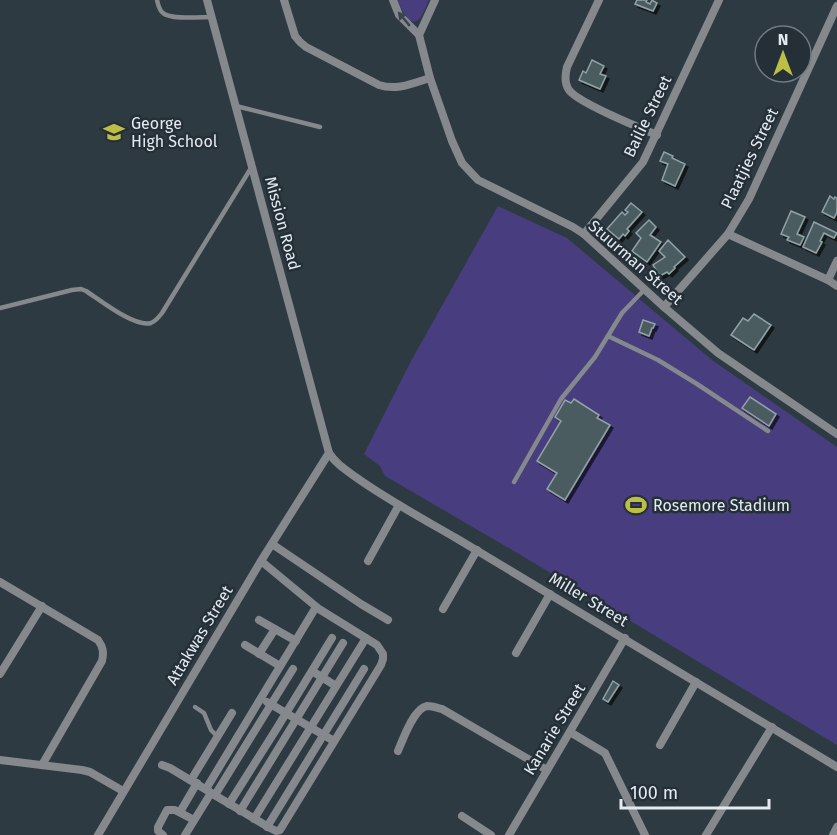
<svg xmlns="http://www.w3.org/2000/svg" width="837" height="835" font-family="'Fira Sans',sans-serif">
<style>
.green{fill:#473d7f}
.building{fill:#4c5c60;stroke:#90a2a6;stroke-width:1.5;filter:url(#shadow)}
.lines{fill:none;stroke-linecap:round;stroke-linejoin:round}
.service{stroke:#85888d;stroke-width:4.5}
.minor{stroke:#85888d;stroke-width:8}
.oneway{fill:#3c454c}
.labels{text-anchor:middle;stroke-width:5;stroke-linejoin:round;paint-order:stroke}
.street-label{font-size:16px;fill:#e4ebf0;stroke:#242f37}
.poi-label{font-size:16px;fill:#e4ebf0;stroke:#242f37;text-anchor:start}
</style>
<defs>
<filter id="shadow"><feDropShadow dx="3" dy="3" stdDeviation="0" flood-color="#0009"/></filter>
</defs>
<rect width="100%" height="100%" fill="#2e3a41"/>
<g class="green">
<path d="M398,0H429C426,5 424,14 420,18C410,30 400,7 398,0Z"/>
<polygon points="498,206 567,238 712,360 837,447 837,745 519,554 385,476 380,466 364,454 411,361"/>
</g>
<g class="building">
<polygon points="637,0 647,0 646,2 650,4 652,0 657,3 653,11 635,4"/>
<polygon points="592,60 604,66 600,74 606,76 600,89 579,80 583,71 586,73"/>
<polygon points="664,152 673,156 672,158 685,164 675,186 662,180 668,164 660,161"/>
<polygon points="830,196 834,199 835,197 837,198 837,212 834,218 822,212"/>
<polygon points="631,203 642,212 627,229 629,231 625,236 623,234 619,239 607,229 622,212 625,215 628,212 625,210"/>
<polygon points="791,211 805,217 797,234 804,237 800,245 787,240 789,237 781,234"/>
<polygon points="649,220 656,227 650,235 661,242 647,262 632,251 641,238 636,233"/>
<polygon points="814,222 837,233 834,238 824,233 820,241 822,242 816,253 803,247"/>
<polygon points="668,240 685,257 674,267 675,268 669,274 667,272 660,276 653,265 665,257 659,251"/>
<polygon points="754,314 771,325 754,350 731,335 743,318 748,321"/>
<polygon points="643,320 655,324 653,328 652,328 649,336 639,332"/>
<polygon points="750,397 776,414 769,426 742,408"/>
<polygon points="574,399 599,415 597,418 610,425 565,500 547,489 557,473 537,461 561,421 555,417 565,400 571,403"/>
<polygon points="613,681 619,685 608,702 603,699"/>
</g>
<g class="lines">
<g class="service">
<path d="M157,0C158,4 159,10 163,13C171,20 200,17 211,17"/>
<polyline points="236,106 320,127"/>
<path d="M0,308L72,290L81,289L86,291C100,300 135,328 151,323C156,321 159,317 162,313L251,168"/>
<polyline points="608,336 658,360 697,384 768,431"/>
<polyline points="514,482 561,399 595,357 622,313 645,289"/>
<polyline points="195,707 204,713 211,730 218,737"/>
</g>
<g class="minor">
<path d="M207,0L329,453C336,464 346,470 357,478C388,500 423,519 456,538L837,767"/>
<path d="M284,0L295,36L300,42L306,47L379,85C397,91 413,83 430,78"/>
<polyline points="393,0 399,15 419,35"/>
<polyline points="435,0 419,35 430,78 452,141 462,163 478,180 573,227 584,234 664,307 718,353 837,434"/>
<path d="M599,0L567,67C565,75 564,83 569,90C577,102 640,128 657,135"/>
<polyline points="584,234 643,162 719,0"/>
<polyline points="728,234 828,280 837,286"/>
<polyline points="828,280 837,261"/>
<polyline points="664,307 728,234 749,199 837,6"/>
<polyline points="272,544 361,604 388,620"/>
<polyline points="368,561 399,505"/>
<path d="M0,582L98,640C103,647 104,652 102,661L42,765"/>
<polyline points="443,609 477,550"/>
<polyline points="259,620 296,641"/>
<polyline points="245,645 280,666"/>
<polyline points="516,653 550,594"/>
<polyline points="259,654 275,629"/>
<polyline points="312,671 336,686"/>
<polyline points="0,674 42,606"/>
<polyline points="267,702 334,741"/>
<polyline points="570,732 605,753 645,835"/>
<polyline points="660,745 696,682"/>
<path d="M398,751C403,739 414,708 427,706C432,706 438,708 442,709L547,770"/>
<polyline points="0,760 82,770 90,772 123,791"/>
<polyline points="162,765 170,768 210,792"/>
<polyline points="191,780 232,713"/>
<polyline points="206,789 316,607"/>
<polyline points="215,795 293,669"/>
<polyline points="229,804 277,728 332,638"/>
<polyline points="240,811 343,643"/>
<polyline points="180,812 197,783"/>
<polyline points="462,816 491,835"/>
<polyline points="254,819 366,638"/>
<polyline points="267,827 364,669"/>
<polyline points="98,835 261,561 329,453"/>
<polyline points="163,835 158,831 158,827 167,810 175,810 194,820"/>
<polyline points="185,835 211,793 270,828 276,831 280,830 381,665 383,659 383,654 377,645 319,609 261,561"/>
<polyline points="509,835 625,638"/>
<polyline points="706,835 772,727"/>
<polyline points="833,835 837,827"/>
</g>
</g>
<defs><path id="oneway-solid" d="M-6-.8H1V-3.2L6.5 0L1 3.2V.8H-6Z" transform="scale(1.5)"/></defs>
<use class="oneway" href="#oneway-solid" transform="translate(404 19) rotate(-130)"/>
<defs>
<symbol id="school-bare" viewBox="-9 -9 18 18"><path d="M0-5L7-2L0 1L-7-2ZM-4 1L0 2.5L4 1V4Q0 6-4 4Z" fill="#bcbf44" stroke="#242f37" stroke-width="2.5" paint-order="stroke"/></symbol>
<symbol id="stadium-bare" viewBox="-9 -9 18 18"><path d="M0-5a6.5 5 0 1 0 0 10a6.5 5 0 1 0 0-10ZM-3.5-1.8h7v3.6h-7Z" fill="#bcbf44" stroke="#242f37" stroke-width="2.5" paint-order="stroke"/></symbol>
</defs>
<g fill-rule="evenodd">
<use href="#school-bare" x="99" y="117" width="30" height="30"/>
<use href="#stadium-bare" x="621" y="490" width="30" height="30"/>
</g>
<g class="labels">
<g class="street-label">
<text transform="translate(647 116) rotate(-64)" y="6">Bailie Street</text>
<text transform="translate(749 158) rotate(-64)" y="6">Plaatjies Street</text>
<text transform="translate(283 223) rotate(75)" y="6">Mission Road</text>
<text transform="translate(636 262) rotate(41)" y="6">Stuurman Street</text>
<text transform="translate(589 599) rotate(31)" y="6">Miller Street</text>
<text transform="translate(199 635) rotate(-59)" y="6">Attakwas Street</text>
<text transform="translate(554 729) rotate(-59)" y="6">Kanarie Street</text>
</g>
<g class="poi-label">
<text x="131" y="129">George<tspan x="131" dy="18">High School</tspan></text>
<text x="653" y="511">Rosemore Stadium</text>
</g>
</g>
<g transform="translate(783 54)"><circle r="28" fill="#242f37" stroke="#717a81" stroke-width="1.5"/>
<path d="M0-4.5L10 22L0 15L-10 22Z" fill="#bcbf44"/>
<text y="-9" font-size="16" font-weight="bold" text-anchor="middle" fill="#e4ebf0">N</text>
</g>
<path d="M621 799v9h148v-9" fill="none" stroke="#e4ebf0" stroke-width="3"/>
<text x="630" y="799" font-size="18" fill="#e4ebf0" stroke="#242f37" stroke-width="4.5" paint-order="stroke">100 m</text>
</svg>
